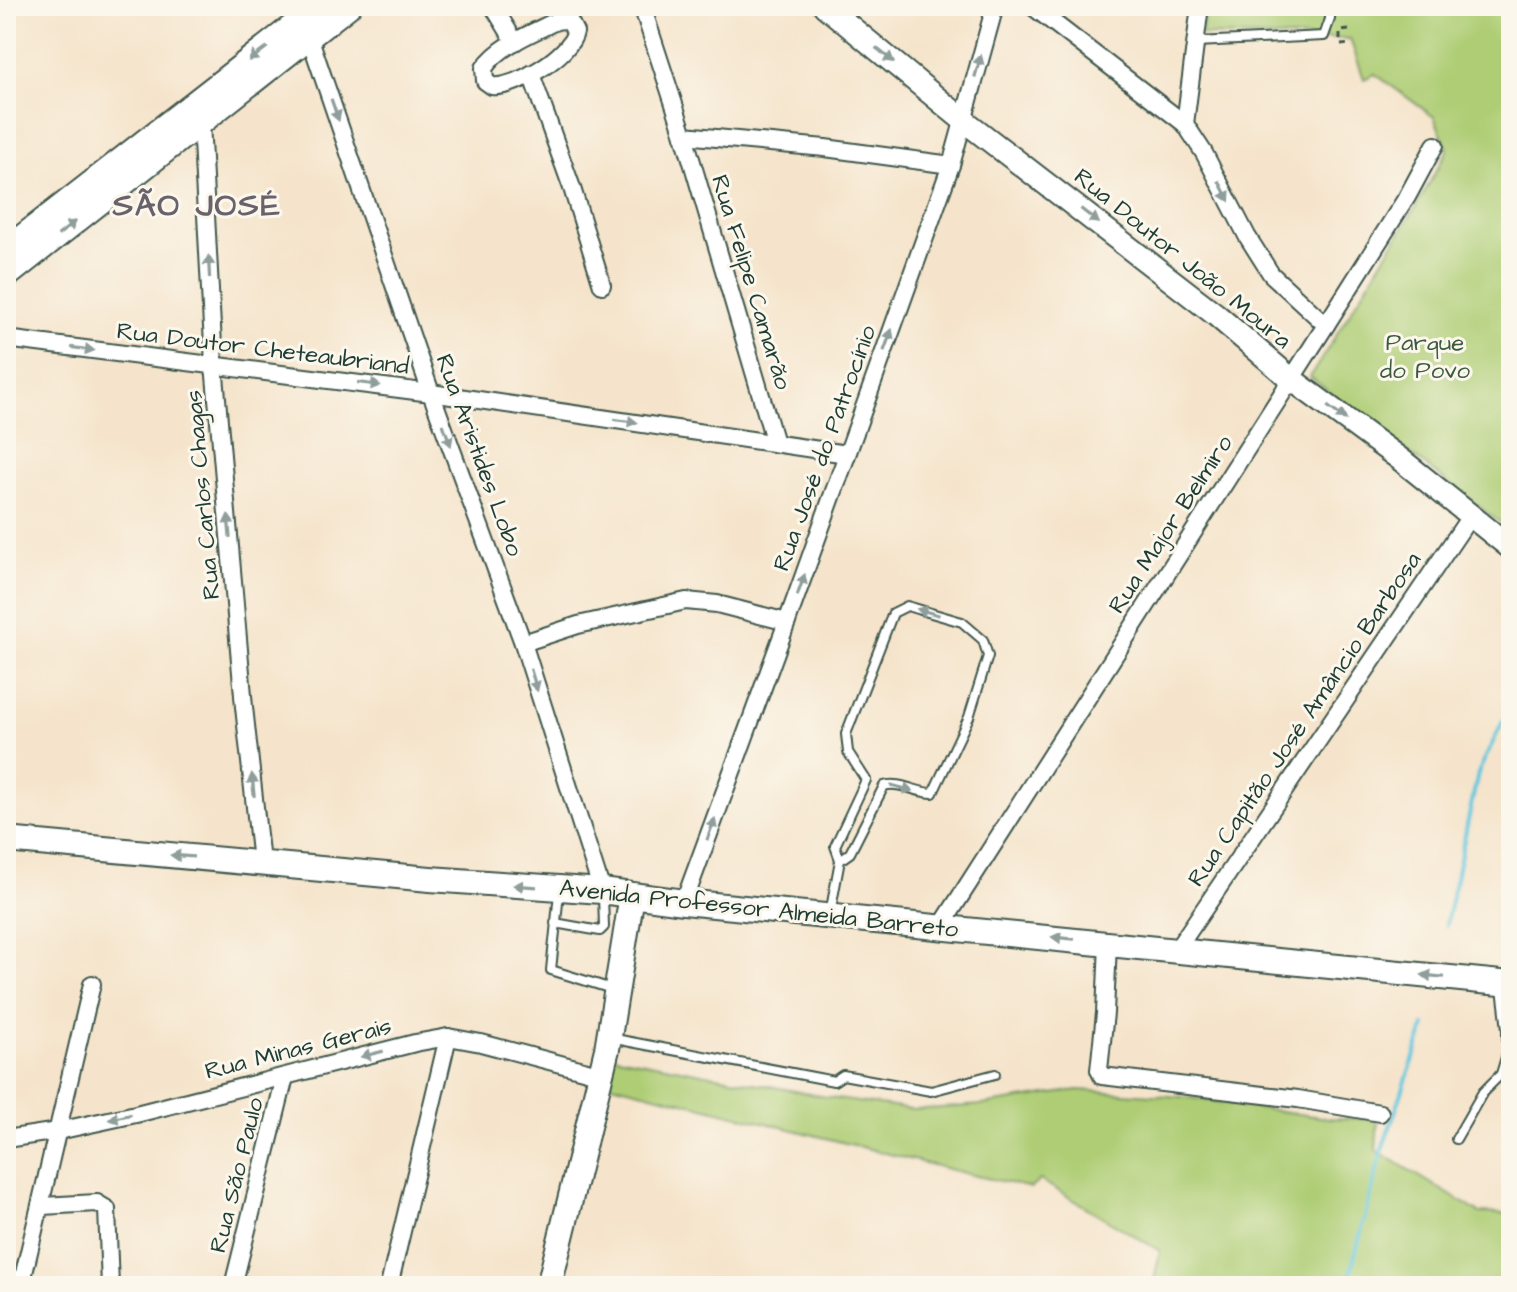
<svg xmlns="http://www.w3.org/2000/svg" width="1517" height="1292" font-family="'Architects Daughter',sans-serif">
<style>
.green{fill:#aecd74;stroke:#668554;stroke-width:2}
.lines{fill:none;stroke-linecap:round;stroke-linejoin:round}
.stream{stroke:#61c6de;stroke-width:4}
.lane-casing{stroke:#3f564b;stroke-width:12}
.street-casing{stroke:#3f564b;stroke-width:20}
.secondary-casing{stroke:#3f564b;stroke-width:26}
.primary-casing{stroke:#3f564b;stroke-width:28}
.path{stroke:#3f564b;stroke-width:3;stroke-dasharray:6 6;stroke-linecap:butt}
.lane{stroke:#fff;stroke-width:8}
.street{stroke:#fff;stroke-width:16}
.secondary{stroke:#fff;stroke-width:22}
.primary{stroke:#fff;stroke-width:24}
.oneway{fill:#8f9e9a}
.labels{text-anchor:middle;stroke-width:6;stroke-linejoin:round;paint-order:stroke}
.street-label{font-size:24px;fill:#1f3d34;stroke:#fbf7ec}
.park-label{font-size:24px;fill:#3c5a41;stroke:#fbf7ec}
.district-label{font-size:32px;font-weight:bold;letter-spacing:2px;fill:#6a626a;stroke:#fbf7ec}
</style>
<rect width="100%" height="100%" fill="#fbf7ec"/>
<filter id="ink" filterUnits="userSpaceOnUse"><feTurbulence type="fractalNoise" baseFrequency=".0125" numOctaves="2"/><feDisplacementMap in="SourceGraphic" scale="16" xChannelSelector="R" yChannelSelector="G"/><feConvolveMatrix kernelMatrix="1 2 1 2 8 2 1 2 1" color-interpolation-filters="sRGB"/></filter>
<filter id="wash" filterUnits="userSpaceOnUse"><feTurbulence type="fractalNoise" baseFrequency=".006" numOctaves="4" result="noise"/><feDisplacementMap in="SourceGraphic" scale="32" xChannelSelector="R" yChannelSelector="G"/><feGaussianBlur stdDeviation="1.8" result="paint"/><feColorMatrix in="noise" values="0 0 0 0 0 0 0 0 0 0 0 0 0 0 0 0 0 1.4 0 .05"/><feComposite in="paint" operator="in"/></filter>
<g filter="url(#wash)">
<rect width="100%" height="100%" fill="#f5e4cb"/>
<g class="green">
<polygon points="1206,6 1507,6 1511,29 1511,531 1310,377 1419,202 1448,149 1434,117 1375,74 1364,79 1350,39 1201,35"/>
<polygon points="613,1056 837,1099 914,1110 982,1105 1078,1090 1184,1097 1327,1118 1378,1119 1376,1150 1480,1213 1511,1214 1511,1286 1153,1286 1160,1251 1040,1180 1031,1188 968,1174 608,1083"/>
</g>
<g class="lines">
<g class="stream">
<polyline points="1446,925 1478,773 1511,705"/>
<polyline points="1347,1286 1383,1147 1425,1026"/>
</g>
</g>
</g>
<g filter="url(#ink)">
<g class="lines">
<defs>
<g id="lane">
<polyline points="1196,42 1324,36 1330,19 1330,6"/>
<polyline points="559,893 551,970 612,989"/>
<path d="M830,914L840,860L835,846L866,780L848,752L846,734L893,613L907,606L962,622L983,640L988,656L969,717L933,793C917,793 899,781 884,786L850,853L840,860"/>
<polyline points="555,923 600,931 604,927 603,895"/>
<polyline points="610,1038 834,1081 843,1075 931,1091 995,1074"/>
<polyline points="1456,1139 1483,1092 1501,1074 1507,1054 1507,1029 1502,988"/>
</g>
<g id="street">
<polyline points="493,6 515,42"/>
<polyline points="642,6 684,135 775,443"/>
<polyline points="1032,6 1185,124 1204,153 1247,236 1271,274 1326,325"/>
<path d="M563,20L570,22L575,32C571,55 515,89 492,86L485,81L484,68C500,45 532,33 556,21Z"/>
<polyline points="309,36 431,393 523,643 602,891"/>
<polyline points="531,74 572,188 602,285"/>
<polyline points="201,122 214,364 244,707 261,862"/>
<polyline points="1185,124 1200,6"/>
<polyline points="684,135 825,148 951,165"/>
<polyline points="6,339 431,393 847,454"/>
<polyline points="523,643 578,625 686,601 717,604 787,622"/>
<polyline points="684,902 787,622 951,165 995,6"/>
<polyline points="942,925 1326,325 1407,197 1435,145"/>
<polyline points="1108,943 1105,1013 1099,1070 1102,1076 1298,1099 1380,1113"/>
<polyline points="1177,949 1471,515"/>
<polyline points="6,1139 58,1131 136,1114 415,1043 448,1037 481,1043 602,1075"/>
<polyline points="42,1206 97,1203 107,1209 110,1286"/>
<polyline points="21,1286 92,984"/>
<polyline points="233,1286 285,1077"/>
<polyline points="389,1286 448,1037"/>
</g>
<polyline id="secondary" points="825,6 962,119 1215,314 1291,379 1400,459 1511,548"/>
<g id="primary">
<polyline points="6,250 319,6"/>
<polyline points="6,276 348,6"/>
<polyline points="6,840 430,879 602,891 684,902 1511,984"/>
<polyline points="549,1286 607,1049 632,895"/>
</g>
</defs>
<use href="#lane" class="lane-casing"/>
<use href="#street" class="street-casing"/>
<use href="#secondary" class="secondary-casing"/>
<use href="#primary" class="primary-casing"/>
<polyline class="path" points="1349,30 1340,31 1340,45 1351,44"/>
<use href="#lane" class="lane"/>
<use href="#street" class="street"/>
<use href="#secondary" class="secondary"/>
<use href="#primary" class="primary"/>
</g>
<defs><path id="oneway-solid" d="M-6-.8H1V-3.2L6.5 0L1 3.2V.8H-6Z" transform="scale(2)"/></defs>
<g class="oneway">
<use href="#oneway-solid" transform="translate(258 54) rotate(143)"/>
<use href="#oneway-solid" transform="translate(885 55) rotate(39)"/>
<use href="#oneway-solid" transform="translate(978 66) rotate(-74)"/>
<use href="#oneway-solid" transform="translate(335 110) rotate(71)"/>
<use href="#oneway-solid" transform="translate(1224 191) rotate(63)"/>
<use href="#oneway-solid" transform="translate(1090 216) rotate(38)"/>
<use href="#oneway-solid" transform="translate(67 228) rotate(-38)"/>
<use href="#oneway-solid" transform="translate(209 267) rotate(-93)"/>
<use href="#oneway-solid" transform="translate(888 340) rotate(-70)"/>
<use href="#oneway-solid" transform="translate(83 349) rotate(8)"/>
<use href="#oneway-solid" transform="translate(369 384) rotate(8)"/>
<use href="#oneway-solid" transform="translate(1337 413) rotate(36)"/>
<use href="#oneway-solid" transform="translate(626 421) rotate(8)"/>
<use href="#oneway-solid" transform="translate(447 435) rotate(70)"/>
<use href="#oneway-solid" transform="translate(229 526) rotate(-95)"/>
<use href="#oneway-solid" transform="translate(801 585) rotate(-71)"/>
<use href="#oneway-solid" transform="translate(928 612) rotate(-164)"/>
<use href="#oneway-solid" transform="translate(534 680) rotate(73)"/>
<use href="#oneway-solid" transform="translate(253 785) rotate(-96)"/>
<use href="#oneway-solid" transform="translate(902 788) rotate(15)"/>
<use href="#oneway-solid" transform="translate(711 829) rotate(-70)"/>
<use href="#oneway-solid" transform="translate(182 856) rotate(-176)"/>
<use href="#oneway-solid" transform="translate(525 886) rotate(-176)"/>
<use href="#oneway-solid" transform="translate(1063 938) rotate(-174)"/>
<use href="#oneway-solid" transform="translate(1433 976) rotate(-174)"/>
<use href="#oneway-solid" transform="translate(372 1054) rotate(166)"/>
<use href="#oneway-solid" transform="translate(120 1117) rotate(167)"/>
</g>
</g>
<g class="labels">
<g class="street-label">
<text transform="translate(1183 258) rotate(39)" y="8">Rua Doutor João Moura</text>
<text transform="translate(752 282) rotate(73)" y="8">Rua Felipe Camarão</text>
<text transform="translate(263 348) rotate(7)" y="8">Rua Doutor Cheteaubriand</text>
<text transform="translate(824 448) rotate(-70)" y="8">Rua José do Patrocínio</text>
<text transform="translate(480 455) rotate(70)" y="8">Rua Aristides Lobo</text>
<text transform="translate(202 495) rotate(-95)" y="8">Rua Carlos Chagas</text>
<text transform="translate(1170 524) rotate(-57)" y="8">Rua Major Belmiro</text>
<text transform="translate(1304 719) rotate(-56)" y="8">Rua Capitão José Amâncio Barbosa</text>
<text transform="translate(759 908) rotate(6)" y="8">Avenida Professor Almeida Barreto</text>
<text transform="translate(298 1048) rotate(-14)" y="8">Rua Minas Gerais</text>
<text transform="translate(236 1175) rotate(-76)" y="8">Rua São Paulo</text>
</g>
<g class="park-label">
<text x="1425" y="350">Parque<tspan x="1425" dy="28">do Povo</tspan></text>
</g>
<g class="district-label">
<text x="197" y="215">SÃO JOSÉ</text>
</g>
</g>
<rect width="1517" height="1292" fill="none" stroke="#fbf7ec" stroke-width="32"/>
</svg>
